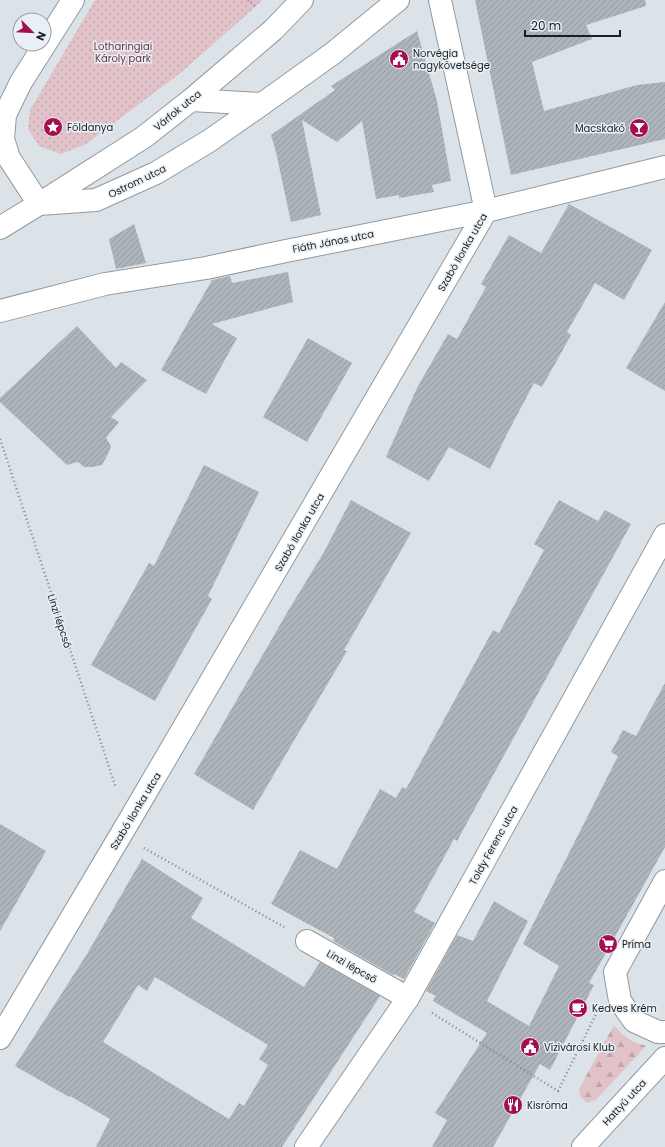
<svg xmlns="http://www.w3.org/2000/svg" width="665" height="1147" font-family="Poppins,sans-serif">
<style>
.forest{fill:url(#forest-firs)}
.park{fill:url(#park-dots)}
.building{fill:url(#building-hatch);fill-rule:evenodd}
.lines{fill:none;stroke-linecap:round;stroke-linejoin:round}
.minor-casing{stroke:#939a9f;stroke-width:24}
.path{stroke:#81878a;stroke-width:2.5;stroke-dasharray:1 3;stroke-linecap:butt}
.minor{stroke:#fff;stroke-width:22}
.labels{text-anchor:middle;stroke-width:3;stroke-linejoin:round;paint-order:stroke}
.park-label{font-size:10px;fill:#6b3241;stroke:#e8f0f5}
.poi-label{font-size:10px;fill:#1b1e20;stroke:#e8f0f5;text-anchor:start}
.street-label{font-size:10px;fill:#1b1e20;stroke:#e8f0f5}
</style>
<defs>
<pattern id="forest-firs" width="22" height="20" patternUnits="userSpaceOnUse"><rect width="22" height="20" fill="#e0c2c8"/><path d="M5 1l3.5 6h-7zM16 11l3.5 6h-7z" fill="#c0a6ac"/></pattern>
<pattern id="park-dots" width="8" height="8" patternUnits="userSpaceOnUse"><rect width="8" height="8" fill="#e0c2c8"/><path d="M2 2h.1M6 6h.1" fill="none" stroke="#c0a6ac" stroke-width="1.8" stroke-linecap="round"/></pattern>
<pattern id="building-hatch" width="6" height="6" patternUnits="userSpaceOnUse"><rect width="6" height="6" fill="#adb5ba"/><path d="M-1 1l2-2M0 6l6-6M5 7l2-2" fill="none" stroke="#949ba0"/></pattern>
</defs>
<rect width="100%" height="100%" fill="#dbe3e8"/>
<path class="forest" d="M614,1025C625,1038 630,1041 646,1046L596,1100L587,1103L580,1096L579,1089Z"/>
<polygon class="park" points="95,0 263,0 183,71 86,144 61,154 39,146 28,129 30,110"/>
<g class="building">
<polygon points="475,0 645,0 646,6 586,25 592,39 532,62 544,111 637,85 665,82 665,139 511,175"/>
<polygon points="417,31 437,101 451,181 432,185 434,192 399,198 399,195 376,199 362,121 337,142 302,120 321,215 291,222 276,152 271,135 335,90 331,86"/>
<polygon points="569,204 652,250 624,300 595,283 567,332 571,335 542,387 534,383 507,434 490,469 449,447 429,481 386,457 417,388 448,334 457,339 486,287 481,284 509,235 541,253"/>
<polygon points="134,224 146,263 116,269 109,239"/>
<polygon points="288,272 293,302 212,324 237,338 206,394 161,370 212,280 230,276 232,283"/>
<polygon points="665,302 665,391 626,368"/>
<polygon points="77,326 116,368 121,362 147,380 111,417 119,422 106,438 111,446 108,454 102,465 93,467 84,467 78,462 67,465 0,402 0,398"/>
<polygon points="308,338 352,363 307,442 263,417"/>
<polygon points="204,465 259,492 208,596 212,599 155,701 91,665 149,563 154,566"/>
<polygon points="351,500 411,533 344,650 347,651 253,810 194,774 288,611 324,552"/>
<polygon points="559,500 598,521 605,510 631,524 457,841 454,839 414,912 435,923 404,979 394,974 393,975 333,941 334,938 271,904 300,850 337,869 380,789 396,798 402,787 406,789 493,630 499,633 544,550 534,544"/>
<polygon points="665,683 665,847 589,983 594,985 550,1070 540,1064 493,1147 432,1147 447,1120 435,1113 487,1033 433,1001 436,996 426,991 457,935 473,941 494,901 528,921 487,1001 529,1026 559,966 523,944 618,756 611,752 623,730 636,736"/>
<polygon points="0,824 46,851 0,931"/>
<path d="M142,859L203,898L191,918L304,987L320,962L380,996L282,1147H96L110,1119L70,1096L69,1097L15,1066L87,954ZM155,977L268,1045L259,1059L268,1065L244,1106L239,1103L229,1119L103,1042L138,985L147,991Z"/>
</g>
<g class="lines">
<defs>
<g id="minor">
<polyline points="191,100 262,104"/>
<polyline points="39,204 96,200 156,173 209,141 262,104 332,54 398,0"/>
<polyline points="39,204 9,158 3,139 5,115 21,82 73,0"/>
<polyline points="0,228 39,204 144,137 191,100 273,30 302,0"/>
<polyline points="0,311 105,284 206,268 286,251 486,211 665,167"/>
<polyline points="665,881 615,972 620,1001 634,1021 658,1032 665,1032"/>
<polyline points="307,941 408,998"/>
<polyline points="0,1038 129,821 486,211 440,0"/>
<polyline points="306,1147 408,998 665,535"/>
<polyline points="583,1147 665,1058"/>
</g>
</defs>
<use href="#minor" class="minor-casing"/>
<g class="path">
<polyline points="248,0 257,7"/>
<polyline points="0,439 116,788"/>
<polyline points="144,848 284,927"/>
<polyline points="432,1013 558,1091 596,1014"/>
</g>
<use href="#minor" class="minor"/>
</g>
<defs>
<symbol id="civic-disc" viewBox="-11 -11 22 22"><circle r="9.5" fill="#a4104e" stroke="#e8f0f5"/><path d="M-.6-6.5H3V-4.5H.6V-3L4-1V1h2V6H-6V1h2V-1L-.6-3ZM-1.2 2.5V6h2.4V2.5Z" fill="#fff"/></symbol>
<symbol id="sight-disc" viewBox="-11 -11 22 22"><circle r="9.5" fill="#a4104e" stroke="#e8f0f5"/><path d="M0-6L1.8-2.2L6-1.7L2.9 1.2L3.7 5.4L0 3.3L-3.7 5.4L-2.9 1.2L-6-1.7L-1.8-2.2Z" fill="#fff"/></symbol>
<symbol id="bar-disc" viewBox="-11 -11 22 22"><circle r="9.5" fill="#a4104e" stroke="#e8f0f5"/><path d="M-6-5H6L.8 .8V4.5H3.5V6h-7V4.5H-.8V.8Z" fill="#fff"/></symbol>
<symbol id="supermarket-disc" viewBox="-11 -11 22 22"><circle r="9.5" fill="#a4104e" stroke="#e8f0f5"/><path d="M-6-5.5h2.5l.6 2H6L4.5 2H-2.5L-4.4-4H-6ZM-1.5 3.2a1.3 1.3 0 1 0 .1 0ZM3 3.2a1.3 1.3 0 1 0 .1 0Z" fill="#fff"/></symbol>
<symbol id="cafe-disc" viewBox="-11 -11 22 22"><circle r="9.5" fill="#a4104e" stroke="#e8f0f5"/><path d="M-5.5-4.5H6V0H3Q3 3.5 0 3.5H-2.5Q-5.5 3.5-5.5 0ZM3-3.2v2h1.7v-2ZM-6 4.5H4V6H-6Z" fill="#fff"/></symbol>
<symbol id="restaurant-disc" viewBox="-11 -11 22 22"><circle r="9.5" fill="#a4104e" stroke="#e8f0f5"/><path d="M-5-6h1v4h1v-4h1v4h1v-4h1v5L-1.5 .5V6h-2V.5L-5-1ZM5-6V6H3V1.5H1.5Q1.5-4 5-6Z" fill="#fff"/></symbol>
</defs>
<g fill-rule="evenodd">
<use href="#civic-disc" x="388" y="48" width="22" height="22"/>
<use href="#sight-disc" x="42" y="116" width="22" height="22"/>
<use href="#bar-disc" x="628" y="117" width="22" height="22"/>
<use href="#supermarket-disc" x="597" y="933" width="22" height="22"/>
<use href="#cafe-disc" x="567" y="997" width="22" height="22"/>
<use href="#civic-disc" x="519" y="1036" width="22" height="22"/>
<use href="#restaurant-disc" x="502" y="1094" width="22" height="22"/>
</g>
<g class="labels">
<g class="park-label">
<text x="123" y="50">Lotharingiai<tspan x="123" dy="12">Károly park</tspan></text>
</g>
<g class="poi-label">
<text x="413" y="57">Norvégia<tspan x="413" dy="12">nagykövetsége</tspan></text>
<text x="67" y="131">Földanya</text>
<text x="625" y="132" text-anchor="end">Macskakő</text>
<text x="622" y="948">Príma</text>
<text x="592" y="1012">Kedves Krém</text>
<text x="544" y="1051">Vízivárosi Klub</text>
<text x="527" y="1109">Kisróma</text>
</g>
<g class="street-label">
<text transform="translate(177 110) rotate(-39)" y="4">Várfok utca</text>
<text transform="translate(137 181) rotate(-26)" y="4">Ostrom utca</text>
<text transform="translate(333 241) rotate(-11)" y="4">Fiáth János utca</text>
<text transform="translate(462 252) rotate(-60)" y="4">Szabó Ilonka utca</text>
<text transform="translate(299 532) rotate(-60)" y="4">Szabó Ilonka utca</text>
<text transform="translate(60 621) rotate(72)" y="4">Linzi lépcső</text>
<text transform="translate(135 811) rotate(-59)" y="4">Szabó Ilonka utca</text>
<text transform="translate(493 845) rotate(-61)" y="4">Toldy Ferenc utca</text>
<text transform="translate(352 966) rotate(30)" y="4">Linzi lépcső</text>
<text transform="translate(624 1102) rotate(-47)" y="4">Hattyú utca</text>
</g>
</g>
<g transform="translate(32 32) rotate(114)"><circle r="19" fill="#e8f0f5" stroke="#969ca0"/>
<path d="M0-3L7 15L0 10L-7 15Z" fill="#a4104e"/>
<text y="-6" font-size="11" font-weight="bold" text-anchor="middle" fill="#1b1e20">N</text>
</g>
<path d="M525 30v6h95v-6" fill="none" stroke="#1b1e20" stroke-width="2"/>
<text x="531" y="30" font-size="12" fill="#1b1e20" stroke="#e8f0f5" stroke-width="3" paint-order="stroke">20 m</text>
</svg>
